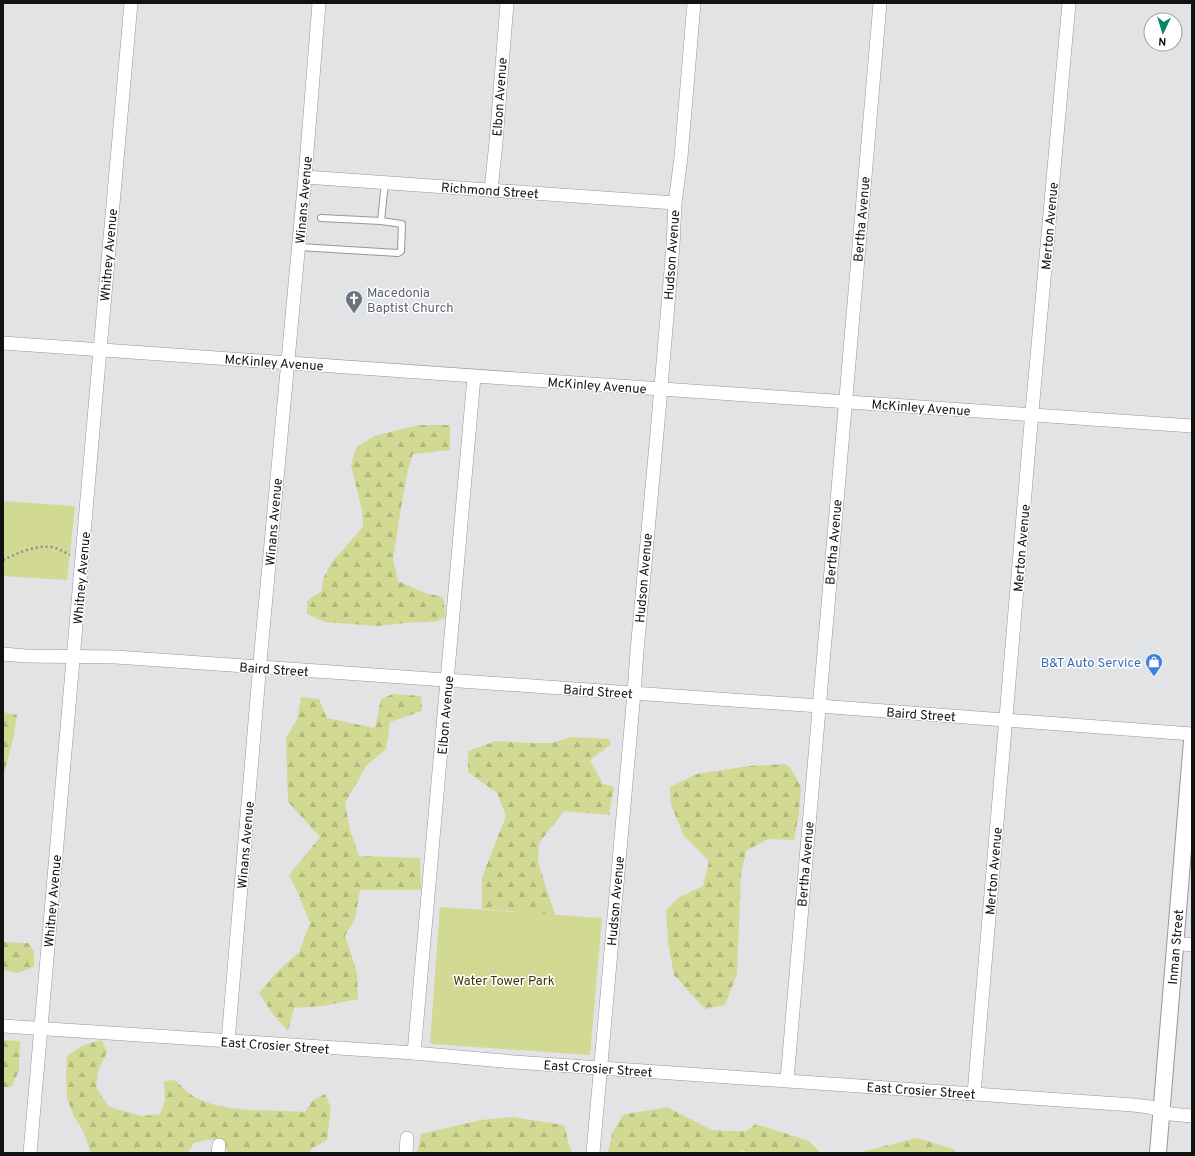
<svg xmlns="http://www.w3.org/2000/svg" width="1195" height="1156" font-family="Overpass,sans-serif">
<style>
.green{fill:#d2d993}
.forest{fill:url(#forest-firs)}
.lines{fill:none;stroke-linecap:round;stroke-linejoin:round}
.service-casing{stroke:#979799;stroke-width:8}
.minor-casing{stroke:#979799;stroke-width:14}
.tertiary-casing{stroke:#979799;stroke-width:18}
.path{stroke:#8c8d8e;stroke-width:2.5;stroke-dasharray:2 3;stroke-linecap:butt}
.service{stroke:#fff;stroke-width:6}
.minor{stroke:#fff;stroke-width:13}
.tertiary{stroke:#fff;stroke-width:16}
.labels{text-anchor:middle;stroke-width:3;stroke-linejoin:round;paint-order:stroke}
.street-label{font-size:13px;fill:#111212;stroke:#fff}
.worship-label{font-size:13px;fill:#5b616d;stroke:#fff;text-anchor:start}
.shop-label{font-size:13px;fill:#366cbe;stroke:#fff;text-anchor:end}
.park-label{font-size:13px;fill:#373a00;stroke:#fff}
</style>
<defs>
<pattern id="forest-firs" width="22" height="20" patternUnits="userSpaceOnUse"><rect width="22" height="20" fill="#d2d993"/><path d="M5 1l3.5 6h-7zM16 11l3.5 6h-7z" fill="#b3b97e"/></pattern>
</defs>
<rect width="100%" height="100%" fill="#e2e3e5"/>
<g class="green">
<polygon points="3,501 75,506 67,580 3,576"/>
<polygon points="440,907 602,918 590,1055 432,1044 430,1042"/>
</g>
<g class="forest">
<polygon points="419,425 450,425 450,450 413,454 408,470 402,502 393,559 398,581 425,593 443,597 446,617 434,622 415,622 377,626 325,622 307,614 307,601 322,591 323,579 332,562 363,527 362,510 351,465 356,448 374,436"/>
<polygon points="393,694 421,696 422,711 390,722 386,749 366,766 345,803 350,830 359,856 420,858 421,890 360,890 355,919 345,936 357,972 358,999 323,1006 294,1008 288,1031 272,1013 259,993 277,972 299,952 310,923 298,893 289,875 320,837 288,802 286,738 297,720 301,697 319,699 327,718 375,728 381,699"/>
<polygon points="3,712 17,715 13,739 5,770 3,782"/>
<polygon points="571,737 609,739 611,744 590,760 603,784 614,787 609,815 564,811 539,843 538,862 555,915 482,909 482,877 506,816 497,793 468,772 468,751 496,741 531,743 552,743"/>
<polygon points="785,764 790,767 801,787 799,812 794,840 768,839 746,851 741,874 737,974 725,1005 705,1009 674,975 668,943 666,910 678,898 703,886 709,861 684,836 671,805 670,787 697,774 749,766"/>
<polygon points="3,942 28,943 34,951 34,967 18,973 3,970"/>
<polygon points="3,1040 20,1041 19,1071 11,1087 3,1087"/>
<path d="M102,1040L107,1052L98,1071L96,1087L109,1107L142,1116L160,1114L165,1101L164,1081L175,1080C181,1086 188,1094 196,1098C229,1114 270,1109 305,1112L312,1101L325,1094L331,1108L327,1140L312,1148L310,1153H227V1150L212,1139L194,1143L188,1153H91L83,1131L73,1114L67,1098L66,1075L67,1056L83,1045Z"/>
<polygon points="667,1107 712,1130 730,1131 746,1131 756,1124 809,1141 821,1153 747,1153 742,1150 740,1153 608,1153 612,1133 624,1114 652,1110"/>
<polygon points="512,1117 564,1125 570,1148 573,1153 417,1153 421,1134 481,1120"/>
<polygon points="917,1138 953,1149 957,1153 857,1153"/>
</g>
<g class="lines">
<defs>
<g id="service">
<polyline points="321,218 381,221 385,182"/>
<polyline points="299,247 398,253 401,251 402,224 381,221"/>
</g>
<g id="minor">
<polyline points="305,177 675,203"/>
<polyline points="491,190 496,142 507,3"/>
<polyline points="3,343 1192,426"/>
<polyline points="3,654 26,656 116,657 819,706 1192,734"/>
<polyline points="1175,943 1192,945"/>
<polyline points="3,1026 414,1053 514,1062 1133,1105 1150,1107 1170,1114 1192,1116"/>
<polyline points="228,1041 261,651 305,177 319,3"/>
<polyline points="414,1053 474,377"/>
<polyline points="787,1080 880,3"/>
<polyline points="974,1094 1030,434 1069,3"/>
<polyline points="30,1153 100,350 131,3"/>
<polyline points="218,1153 219,1145"/>
<polyline points="406,1153 407,1138"/>
<polyline points="593,1153 634,693 637,651 658,422 673,246 675,203 681,157 694,3"/>
</g>
<polyline id="tertiary" points="1158,1153 1192,741"/>
</defs>
<use href="#service" class="service-casing"/>
<use href="#minor" class="minor-casing"/>
<use href="#tertiary" class="tertiary-casing"/>
<path class="path" d="M3,560C18,553 35,545 52,547C58,548 64,552 70,555"/>
<use href="#service" class="service"/>
<use href="#minor" class="minor"/>
<use href="#tertiary" class="tertiary"/>
</g>
<defs>
<symbol id="church-pin" viewBox="-11 -11 22 30"><path d="M0 17L-7.5 6A9.5 9.5 0 1 1 7.5 6Z" fill="#6b7280" stroke="#fff"/><path d="M-1.2-6h2.4v3.5h3.3v2.4h-3.3V6h-2.4V-.1h-3.3v-2.4h3.3Z" fill="#fff"/></symbol>
<symbol id="shop-pin" viewBox="-11 -11 22 30"><path d="M0 17L-7.5 6A9.5 9.5 0 1 1 7.5 6Z" fill="#3f7fe0" stroke="#fff"/><path d="M-5-2.5h2.3a2.7 3.5 0 0 1 5.4 0H5L5.5 6h-11ZM-1.5-2.5h3a1.5 2.3 0 0 0-3 0Z" fill="#fff"/></symbol>
</defs>
<g fill-rule="evenodd">
<use href="#church-pin" x="344" y="289" width="20" height="27"/>
<use href="#shop-pin" x="1144" y="652" width="20" height="27"/>
</g>
<g class="labels">
<g class="street-label">
<text transform="translate(499 97) rotate(-86)" y="5">Elbon Avenue</text>
<text transform="translate(490 190) rotate(4)" y="5">Richmond Street</text>
<text transform="translate(303 200) rotate(-85)" y="5">Winans Avenue</text>
<text transform="translate(861 219) rotate(-85)" y="5">Bertha Avenue</text>
<text transform="translate(1049 226) rotate(-85)" y="5">Merton Avenue</text>
<text transform="translate(108 255) rotate(-85)" y="5">Whitney Avenue</text>
<text transform="translate(671 255) rotate(-86)" y="5">Hudson Avenue</text>
<text transform="translate(274 362) rotate(4)" y="5">McKinley Avenue</text>
<text transform="translate(597 385) rotate(4)" y="5">McKinley Avenue</text>
<text transform="translate(921 407) rotate(4)" y="5">McKinley Avenue</text>
<text transform="translate(273 522) rotate(-85)" y="5">Winans Avenue</text>
<text transform="translate(833 542) rotate(-85)" y="5">Bertha Avenue</text>
<text transform="translate(1021 548) rotate(-85)" y="5">Merton Avenue</text>
<text transform="translate(81 578) rotate(-85)" y="5">Whitney Avenue</text>
<text transform="translate(643 578) rotate(-85)" y="5">Hudson Avenue</text>
<text transform="translate(274 669) rotate(4)" y="5">Baird Street</text>
<text transform="translate(598 691) rotate(4)" y="5">Baird Street</text>
<text transform="translate(921 714) rotate(4)" y="5">Baird Street</text>
<text transform="translate(445 715) rotate(-85)" y="5">Elbon Avenue</text>
<text transform="translate(245 845) rotate(-85)" y="5">Winans Avenue</text>
<text transform="translate(805 864) rotate(-85)" y="5">Bertha Avenue</text>
<text transform="translate(993 871) rotate(-85)" y="5">Merton Avenue</text>
<text transform="translate(52 901) rotate(-85)" y="5">Whitney Avenue</text>
<text transform="translate(615 901) rotate(-85)" y="5">Hudson Avenue</text>
<text transform="translate(1175 947) rotate(-85)" y="5">Inman Street</text>
<text transform="translate(275 1045) rotate(4)" y="5">East Crosier Street</text>
<text transform="translate(598 1068) rotate(4)" y="5">East Crosier Street</text>
<text transform="translate(921 1090) rotate(4)" y="5">East Crosier Street</text>
</g>
<g class="worship-label">
<text x="367" y="297">Macedonia<tspan x="367" dy="15">Baptist Church</tspan></text>
</g>
<g class="shop-label">
<text x="1141" y="667">B&amp;T Auto Service</text>
</g>
<g class="park-label">
<text x="504" y="985">Water Tower Park</text>
</g>
</g>
<rect width="1195" height="1156" fill="none" stroke="#111212" stroke-width="8"/>
<g transform="translate(1163 32) rotate(184)"><circle r="19" fill="#ffffff" stroke="#a0a0a0"/>
<path d="M0-3L7 15L0 10L-7 15Z" fill="#078668"/>
<text y="-6" font-size="11" font-weight="bold" text-anchor="middle" fill="#111212">N</text>
</g>
</svg>
